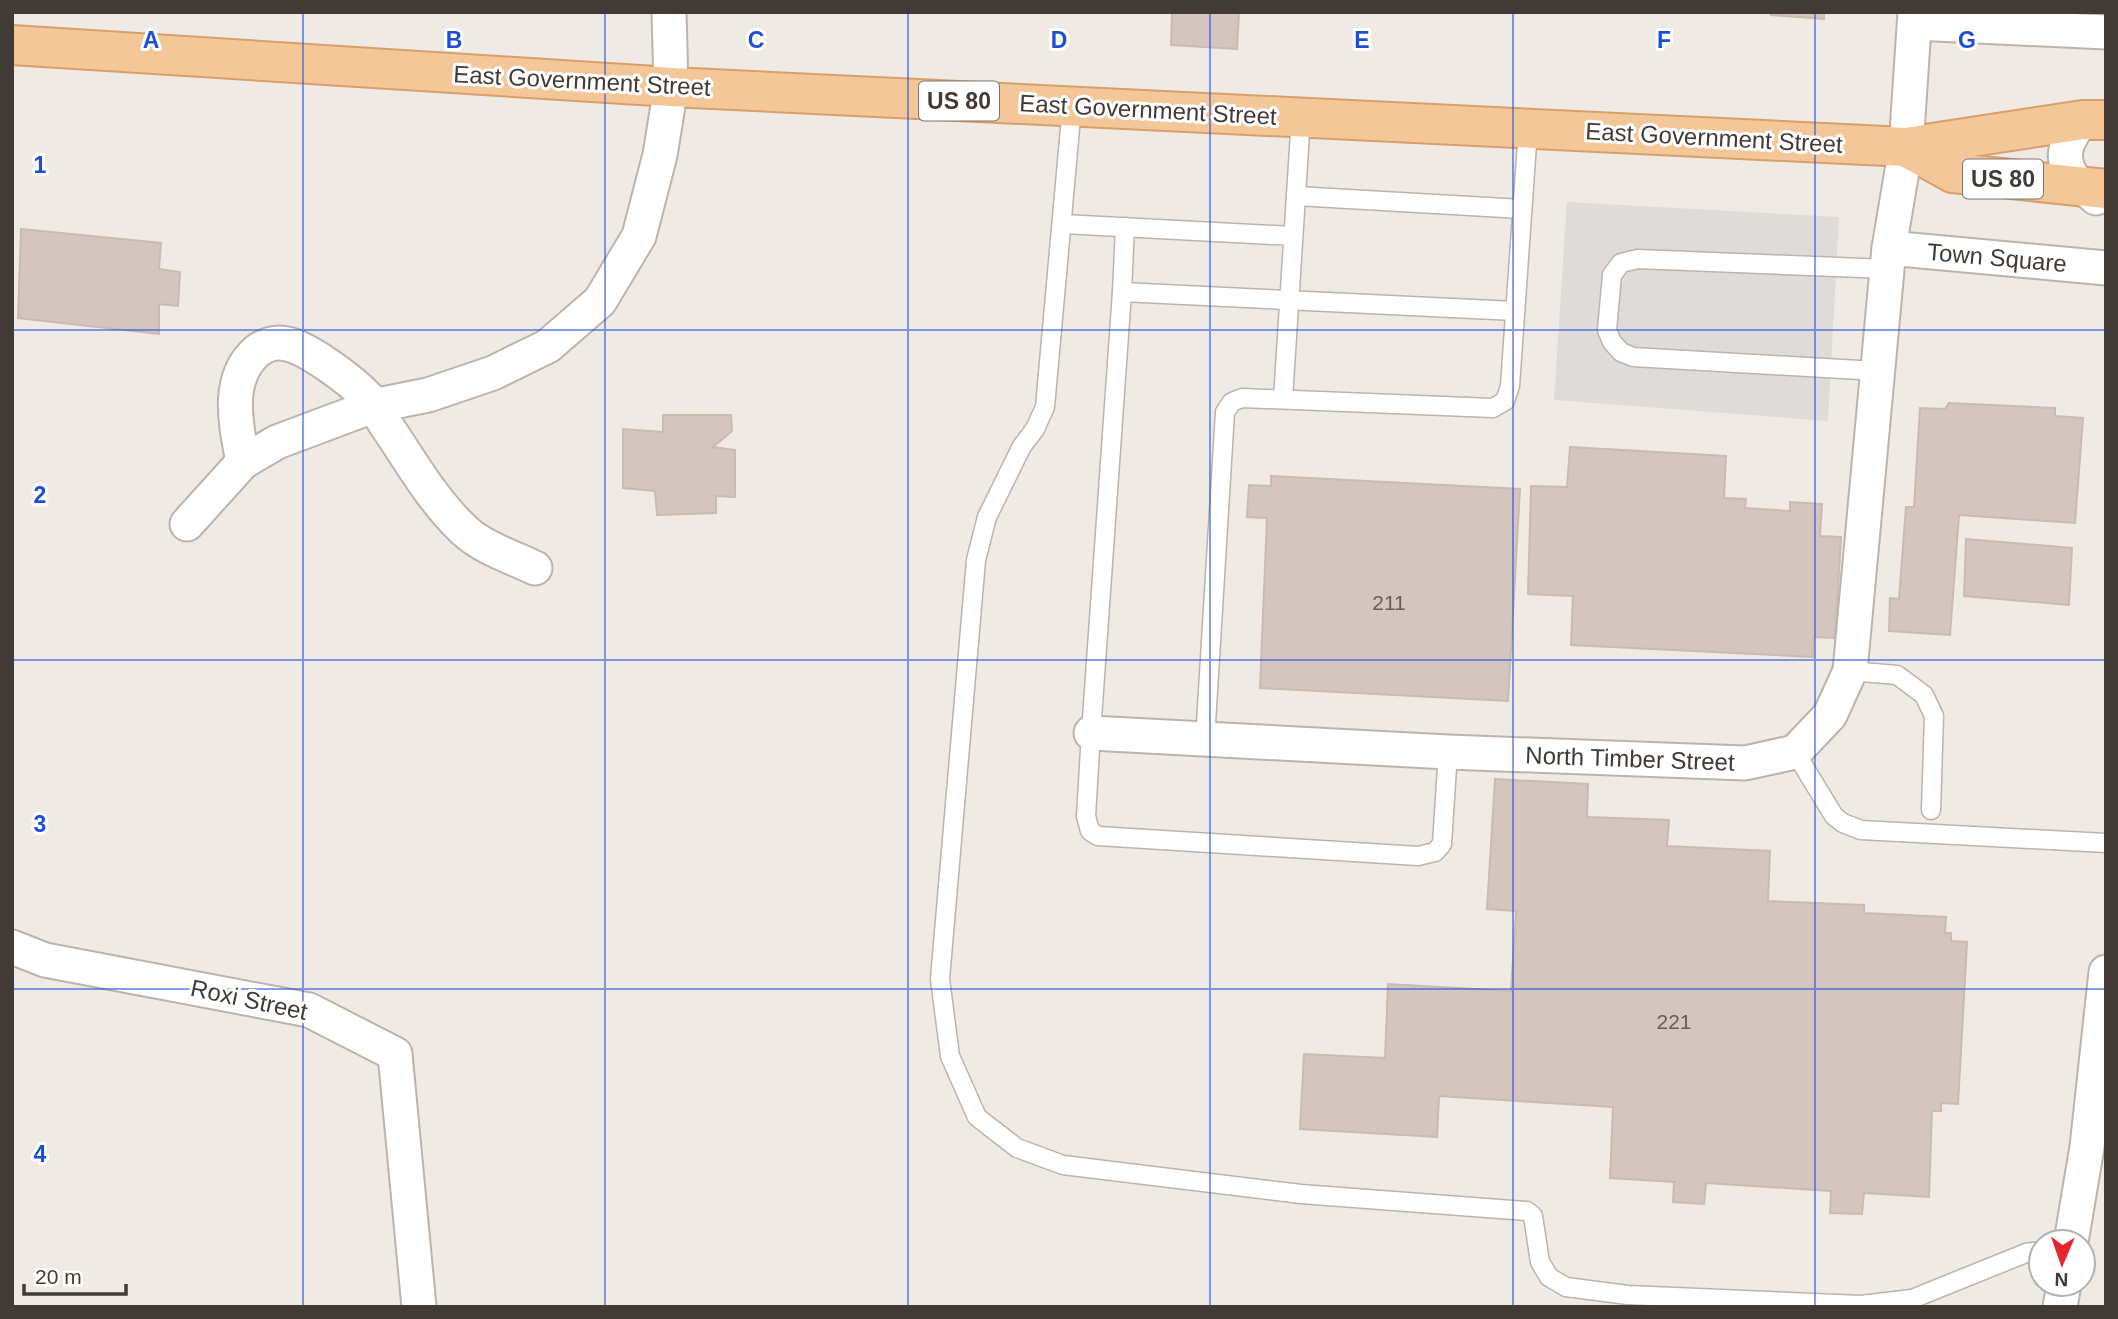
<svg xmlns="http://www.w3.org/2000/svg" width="2118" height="1319" font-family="Arial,sans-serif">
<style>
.parking{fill:#dedbd9}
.building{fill:#d4c6be;stroke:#cbbaaf;stroke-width:2}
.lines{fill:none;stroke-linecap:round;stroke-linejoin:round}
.lane-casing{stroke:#bdb3ab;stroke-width:21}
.street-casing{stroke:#bdb3ab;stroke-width:37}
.primary-casing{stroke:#d7a06b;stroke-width:42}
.lane{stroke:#fff;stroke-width:18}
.street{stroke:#fff;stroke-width:33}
.primary{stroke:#f4c799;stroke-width:38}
.grid{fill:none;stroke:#1d4ed8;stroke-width:2;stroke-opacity:0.55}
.labels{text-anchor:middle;stroke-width:6;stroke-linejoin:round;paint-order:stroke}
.number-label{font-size:21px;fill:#665d57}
.shield{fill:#fff;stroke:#7b7572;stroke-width:2}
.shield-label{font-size:23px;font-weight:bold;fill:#423a35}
.street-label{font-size:24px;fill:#423a35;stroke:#fff}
.grid-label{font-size:23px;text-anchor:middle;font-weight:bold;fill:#1d4ed8;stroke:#fff;stroke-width:6;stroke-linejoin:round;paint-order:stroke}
</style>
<rect width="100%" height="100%" fill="#f0eae4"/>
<polygon class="parking" points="1567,202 1839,217 1828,421 1554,400"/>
<g class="building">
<polygon points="1172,12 1239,12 1237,49 1171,45"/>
<polygon points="1771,12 1824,12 1824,19 1771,15"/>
<polygon points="21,229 161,243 159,269 180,272 178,306 159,304 159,334 18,318"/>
<polygon points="1949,403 2055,408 2055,416 2083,418 2075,523 1959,515 1950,635 1889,631 1890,598 1899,599 1906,507 1914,507 1920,408 1945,409"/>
<polygon points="663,415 731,415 732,431 713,447 735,450 735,497 716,496 716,513 657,515 655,491 623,488 623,429 663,432"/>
<polygon points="1570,447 1726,456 1724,498 1746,499 1745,508 1790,511 1790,502 1822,504 1820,536 1841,537 1835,638 1814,637 1813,657 1571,645 1573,596 1528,594 1531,486 1567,487"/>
<polygon points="1271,476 1520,489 1508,701 1260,688 1267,518 1247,517 1249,485 1271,486"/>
<polygon points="1966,539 2072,548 2069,605 1964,596"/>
<polygon points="1495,779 1588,784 1587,817 1669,820 1667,846 1770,851 1768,901 1864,905 1864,913 1946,917 1945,933 1951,933 1951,941 1967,942 1958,1104 1941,1103 1941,1111 1932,1111 1929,1197 1864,1193 1862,1214 1830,1213 1831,1191 1706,1183 1704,1204 1673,1202 1674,1182 1610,1178 1613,1107 1439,1096 1437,1137 1300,1129 1304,1054 1385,1058 1388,984 1511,991 1516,911 1487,909"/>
</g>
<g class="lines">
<defs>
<g id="lane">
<polyline points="1072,106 1045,407 1035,429 1022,446 987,517 976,560 940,979 950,1056 977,1117 1017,1148 1063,1165 1301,1194 1527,1211 1533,1216 1540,1262 1549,1277 1566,1287 1628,1295 1861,1305 1912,1299 2026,1253 2041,1251"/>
<polyline points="1296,196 1522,209"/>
<polyline points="1063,224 1293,236"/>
<polyline points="1125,227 1122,292 1091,733 1086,816 1090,831 1098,836 1418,856 1435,852 1442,844 1448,752"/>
<polyline points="1122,292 1515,311"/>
<polyline points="1877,371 1633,357 1621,352 1612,342 1607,330 1612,275 1621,263 1638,259 1887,269"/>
<polyline points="1283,399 1301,117"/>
<polyline points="1850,671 1897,675 1924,695 1934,716 1931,810"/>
<polyline points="1205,740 1225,412 1232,402 1242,398 1493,408 1505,401 1510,386 1528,129"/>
<polyline points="1795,752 1834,816 1843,823 1861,830 2106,843"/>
</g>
<g id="street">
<polyline points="1915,23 2106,32"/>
<path d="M2083,120C2067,138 2057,158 2075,180C2080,186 2090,192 2096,198"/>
<polyline points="1889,248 2106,268"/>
<path d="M243,462C236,425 225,379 257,351C265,345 276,341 287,344C308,348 352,381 367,397C375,405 381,418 388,428C411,462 433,501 464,530C483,548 512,557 535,568"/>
<polyline points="187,524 243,462 277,442 373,406 428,395 493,373 548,346 600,301 639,236 660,155 671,87 669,12"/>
<polyline points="1091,733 1448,752 1745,763 1795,752 1830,715 1850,671 1889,248 1906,147 1915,12"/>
<polyline points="12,947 45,960 309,1010 395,1054 419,1307"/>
<polyline points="2071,1242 2087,1147 2106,972"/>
<polyline points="2060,1307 2064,1284"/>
</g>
<g id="primary">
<polyline points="12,45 671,87 1906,147 2083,120 2106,120"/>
<polyline points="1906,147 1953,173 2106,189"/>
</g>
</defs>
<use href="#lane" class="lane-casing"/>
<use href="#street" class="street-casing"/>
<use href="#primary" class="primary-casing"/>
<use href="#lane" class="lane"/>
<use href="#street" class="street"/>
<use href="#primary" class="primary"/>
</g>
<path class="grid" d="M303,12V1307M605,12V1307M908,12V1307M1210,12V1307M1513,12V1307M1815,12V1307M12,330H2106M12,660H2106M12,989H2106"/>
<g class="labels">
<g class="number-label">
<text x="1389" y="610">211</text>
<text x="1674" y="1029">221</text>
</g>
<g class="shield">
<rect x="919" y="81.5" width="80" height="39" rx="5"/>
<rect x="1963" y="159.5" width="80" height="39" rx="5"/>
</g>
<g class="shield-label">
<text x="959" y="109">US 80</text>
<text x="2003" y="187">US 80</text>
</g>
<g class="street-label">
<text transform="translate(582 81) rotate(3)" y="8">East Government Street</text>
<text transform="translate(1148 110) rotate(3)" y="8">East Government Street</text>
<text transform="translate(1714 138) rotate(3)" y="8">East Government Street</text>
<text transform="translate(1997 258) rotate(5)" y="8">Town Square</text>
<text transform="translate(1630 759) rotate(2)" y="8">North Timber Street</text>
<text transform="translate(249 1000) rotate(12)" y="8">Roxi Street</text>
</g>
</g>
<g class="grid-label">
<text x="151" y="48">A</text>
<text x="454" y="48">B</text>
<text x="756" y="48">C</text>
<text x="1059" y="48">D</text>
<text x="1362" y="48">E</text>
<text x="1664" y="48">F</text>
<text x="1967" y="48">G</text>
<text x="40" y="173">1</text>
<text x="40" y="503">2</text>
<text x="40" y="832">3</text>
<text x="40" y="1162">4</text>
</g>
<rect width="2118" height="1319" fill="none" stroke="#423a35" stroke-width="28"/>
<g transform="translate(2062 1263) rotate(182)"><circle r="33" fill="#ffffff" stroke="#b3b0ae" stroke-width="2"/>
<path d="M0-5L12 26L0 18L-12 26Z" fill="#e52631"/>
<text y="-10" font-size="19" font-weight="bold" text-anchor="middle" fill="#423a35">N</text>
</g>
<path d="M24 1284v10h102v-10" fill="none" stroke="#423a35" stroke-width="3.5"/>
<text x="35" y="1284" font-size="21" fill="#423a35" stroke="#ffffff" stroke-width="5" paint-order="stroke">20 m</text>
</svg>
